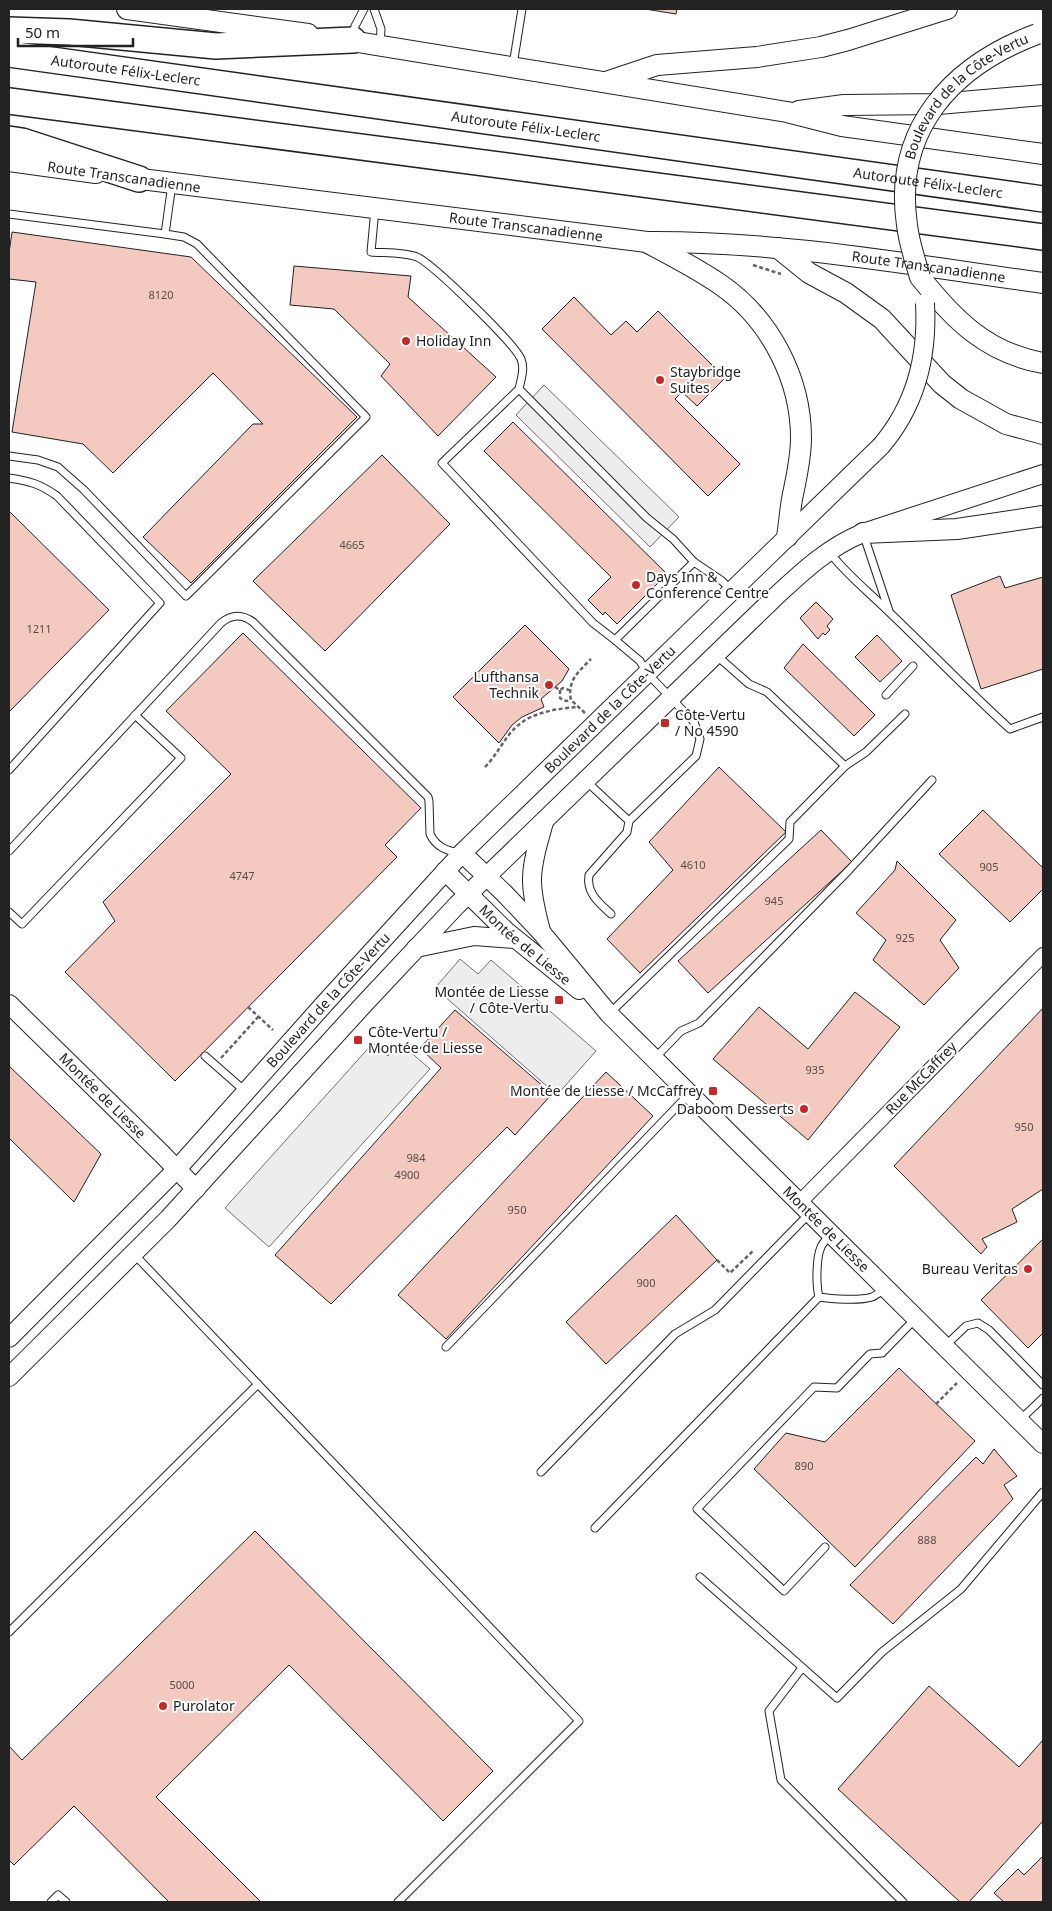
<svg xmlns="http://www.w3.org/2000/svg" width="1052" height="1911" font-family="'Noto Sans',sans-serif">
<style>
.parking{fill:#ededed;stroke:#6f6f6f}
.building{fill:#f3c9c0;stroke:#222}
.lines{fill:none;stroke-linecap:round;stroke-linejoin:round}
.service-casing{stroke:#222;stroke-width:9}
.minor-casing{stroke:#222;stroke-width:16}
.tertiary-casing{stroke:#222;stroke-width:20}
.secondary-casing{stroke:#222;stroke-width:22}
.motorway-casing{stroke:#222;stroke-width:28}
.path{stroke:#646464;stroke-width:2.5;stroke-dasharray:4 2.5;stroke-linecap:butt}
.service{stroke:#fff;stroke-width:7}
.minor{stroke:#fff;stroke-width:14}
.tertiary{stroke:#fff;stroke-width:18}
.secondary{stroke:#fff;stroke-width:20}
.motorway{stroke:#fff;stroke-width:25}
.tertiary-bridge-casing{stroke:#222;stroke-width:20;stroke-linecap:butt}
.secondary-bridge-casing{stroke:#222;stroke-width:22;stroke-linecap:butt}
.tertiary-bridge{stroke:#fff;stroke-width:18}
.secondary-bridge{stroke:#fff;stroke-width:20}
.poi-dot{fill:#c62828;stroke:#fff;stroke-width:2}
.labels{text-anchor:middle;stroke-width:4;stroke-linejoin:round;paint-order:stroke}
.number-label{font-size:11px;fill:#564c4a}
.street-label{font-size:14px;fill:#222;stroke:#fff}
.poi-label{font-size:14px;fill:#222;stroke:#fff;text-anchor:start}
</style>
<rect width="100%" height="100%" fill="#fff"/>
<g class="parking">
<polygon points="544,385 679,517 650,547 516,415"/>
<polygon points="460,959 478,974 491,960 596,1051 557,1095 435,988"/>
<polygon points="373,1043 388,1056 400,1043 430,1069 269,1247 225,1208"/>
</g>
<g class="building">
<polygon points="645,9 677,9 676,14"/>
<polygon points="12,232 191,257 357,417 191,583 143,537 253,424 263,424 213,373 113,473 83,444 12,432 36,282 9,279 9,253"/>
<polygon points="294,266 411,276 408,297 496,377 438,436 381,376 390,364 334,309 290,305"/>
<polygon points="574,297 611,335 626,321 637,332 658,311 725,378 697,406 682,392 675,399 740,464 708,496 542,329"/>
<polygon points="513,422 667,574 617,624 605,612 603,615 588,600 611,577 484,451"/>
<polygon points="382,455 450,524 325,651 253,581"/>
<polygon points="9,511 109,610 9,712"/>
<polygon points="1000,576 1005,588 1043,577 1043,669 981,689 951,595"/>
<polygon points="816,602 833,619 827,626 830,630 825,635 823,633 818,639 800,618"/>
<polygon points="525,625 569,669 562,681 541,699 544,707 522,717 512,725 499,743 453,697"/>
<polygon points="243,633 421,808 385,845 397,857 175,1081 65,972 115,921 103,902 231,774 166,711"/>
<polygon points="877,635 902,661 880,682 855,657"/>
<polygon points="803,644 875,715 854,736 784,668"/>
<polygon points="719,767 786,832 640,973 607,939 673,870 649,842"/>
<polygon points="983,810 1043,868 1043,889 1010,922 939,854"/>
<polygon points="821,830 852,862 708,993 678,961"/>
<polygon points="897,861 956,920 940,940 959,968 924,1005 873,960 886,940 856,913 895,870"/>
<polygon points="855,992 900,1027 808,1140 713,1059 759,1007 808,1049"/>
<polygon points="1043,1008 1043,1189 1012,1209 1017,1222 982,1239 987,1247 981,1254 894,1166"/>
<polygon points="455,1010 552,1094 515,1135 507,1127 331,1304 275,1255 441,1068 420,1048"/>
<polygon points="9,1066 101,1154 74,1202 9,1138"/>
<polygon points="606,1072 653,1116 446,1339 398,1295"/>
<polygon points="676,1215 717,1260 606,1364 566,1322"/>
<polygon points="1043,1239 1043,1333 1028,1348 981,1300"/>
<polygon points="899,1368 975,1441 855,1567 754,1469 786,1433 825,1442"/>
<polygon points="994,1449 1017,1476 1004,1485 1013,1499 893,1624 850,1585 976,1457 983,1464"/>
<polygon points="255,1531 493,1771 443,1821 289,1665 156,1797 261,1902 169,1902 74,1806 14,1865 9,1860 9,1746 22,1760"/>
<polygon points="929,1686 1019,1767 1043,1740 1043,1821 969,1902 960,1902 838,1789"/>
<polygon points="1043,1856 1043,1902 1004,1902 994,1893 1018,1869 1024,1875"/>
</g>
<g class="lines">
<defs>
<g id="service">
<polyline points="374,9 381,29 380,44"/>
<polyline points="353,36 355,26 364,9"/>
<polyline points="513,65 522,9"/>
<path d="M375,209L371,252C385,253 404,252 417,257C433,264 515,344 521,359C525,369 521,379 519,389L647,518L673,539L694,562"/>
<polyline points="9,214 165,234 184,237 197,244 366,417 186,596 84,490 58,467 38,460 9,456"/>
<polyline points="165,234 172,184"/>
<polyline points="519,389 442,463 593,623 615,640"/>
<path d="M9,478C30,481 40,484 57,496L160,603L9,770"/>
<polyline points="864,536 889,611"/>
<path d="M830,553C847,575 869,592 889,612C930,651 968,691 1010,729L1043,717"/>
<polyline points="716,655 749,684 767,692 845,766"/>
<polyline points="886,695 913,666"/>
<polyline points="586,781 629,821 696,756 700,739 694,722 647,673 640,661 615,640 694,562 722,581 731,590"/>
<path d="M9,851L221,623C232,614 242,614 253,622L428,797L429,801L430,834C436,847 447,851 460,853"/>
<polyline points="9,912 22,924 181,758 135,715"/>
<path d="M611,914C599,903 586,893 589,875L627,832L629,821"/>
<polyline points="610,1013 789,839 790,822 845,766 866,752 905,714"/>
<polyline points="205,1056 246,1092"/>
<polyline points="655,1058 681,1031 699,1023 849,870 932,780"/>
<path d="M831,1234C828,1238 823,1242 821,1247C816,1258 816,1285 819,1297C831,1299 860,1301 872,1297C877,1295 881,1291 886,1288"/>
<polyline points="133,1253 579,1721 398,1902"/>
<polyline points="945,1346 966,1326 978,1323 989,1330 1043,1385"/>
<polyline points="446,1347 690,1093"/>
<polyline points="1020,1420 1043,1398"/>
<polyline points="541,1472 675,1334 715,1310 810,1213"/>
<polyline points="595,1528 819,1297"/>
<polyline points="825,1547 784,1591 697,1509 814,1387 837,1388 870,1354 882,1353 916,1318"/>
<polyline points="700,1577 837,1698 882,1652 961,1589 1043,1492"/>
<polyline points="9,1632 258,1384"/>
<polyline points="802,1668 769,1711 781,1780 903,1902"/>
<polyline points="51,1902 58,1895 66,1902"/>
</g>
<polyline id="minor" points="800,1202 1043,955"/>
<g id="tertiary">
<path id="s1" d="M462,853L504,893L541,932L609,1014L1043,1444"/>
<path id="s2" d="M445,871L506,931L579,990"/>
<path d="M541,931C537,915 532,898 532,880C532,860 539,841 544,822"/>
<polyline points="416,948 474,936 515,939"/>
<path id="s3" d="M9,1004L161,1153L196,1189"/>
<path id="s4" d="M9,1338L177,1169L326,1002L462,853L881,446"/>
<path d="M9,1377L168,1219L365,1003L457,905L773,599C801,573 828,547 863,533L1043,474"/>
</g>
<g id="secondary">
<polyline points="127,9 308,34"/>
<polyline points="339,39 787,112 842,126 1043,154"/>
<polyline points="609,81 657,65 757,57 821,47 848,40 947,9"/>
<polyline points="799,111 844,105 938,104 1043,95"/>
<polyline points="9,161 96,173"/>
<path id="s5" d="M125,177L647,242C780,241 912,265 1043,283"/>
<path d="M648,243C673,256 698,269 721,285C770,319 801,379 801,438C801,459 796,479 792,499C790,511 789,524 787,537"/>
<polyline points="778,248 809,273 846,293 882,319 942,384 961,399 1006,424 1043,434"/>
<path d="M920,277C954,320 987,353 1043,363"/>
<polyline points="863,533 957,529 1043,516"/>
</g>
<g id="motorway">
<polyline points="9,30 69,32 216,46 353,40"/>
<path id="s6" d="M9,54L1043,199"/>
<path d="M9,101C353,148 699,189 1043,237"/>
<polyline points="9,139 22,141 139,179"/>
</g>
</defs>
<use href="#service" class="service-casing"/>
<use href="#minor" class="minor-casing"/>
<use href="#tertiary" class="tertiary-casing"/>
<use href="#secondary" class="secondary-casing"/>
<use href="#motorway" class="motorway-casing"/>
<g class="path">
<polyline points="753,265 781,274"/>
<polyline points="555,687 560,690 563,688 569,690"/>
<polyline points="560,690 560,698 563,700 567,701 571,698"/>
<path d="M585,713L571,700C567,681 578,672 591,659"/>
<path d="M485,767C496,756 503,741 513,730C530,712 555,709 578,707"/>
<polyline points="248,1007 273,1030"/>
<polyline points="221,1058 259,1016"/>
<polyline points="717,1260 730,1273 754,1250"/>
<polyline points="936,1404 957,1383"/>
</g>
<use href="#service" class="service"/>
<use href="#minor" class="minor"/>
<use href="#tertiary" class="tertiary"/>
<use href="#secondary" class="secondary"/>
<use href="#motorway" class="motorway"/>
<defs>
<path id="tertiary-bridge" d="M881,446C916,405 928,356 925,303"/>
<g id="secondary-bridge">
<path id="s7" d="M920,277C915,260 909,243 907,225C893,129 952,66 1037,34"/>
</g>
</defs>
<use href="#tertiary-bridge" class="tertiary-bridge-casing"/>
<use href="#secondary-bridge" class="secondary-bridge-casing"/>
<use href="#tertiary-bridge" class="tertiary-bridge"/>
<use href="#secondary-bridge" class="secondary-bridge"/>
</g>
<g class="poi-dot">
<circle cx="406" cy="341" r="5"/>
<circle cx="660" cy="380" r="5"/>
<circle cx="636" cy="585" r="5"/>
<circle cx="549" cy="685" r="5"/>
<rect x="660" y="718" width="10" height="10" rx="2.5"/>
<rect x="554" y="995" width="10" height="10" rx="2.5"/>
<rect x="353" y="1035" width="10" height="10" rx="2.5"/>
<rect x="708" y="1086" width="10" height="10" rx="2.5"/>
<circle cx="804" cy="1109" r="5"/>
<circle cx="1028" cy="1269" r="5"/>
<circle cx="163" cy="1706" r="5"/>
</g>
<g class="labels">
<g class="number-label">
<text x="161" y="299">8120</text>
<text x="352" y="549">4665</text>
<text x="39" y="633">1211</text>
<text x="693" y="869">4610</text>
<text x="989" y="871">905</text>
<text x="242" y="880">4747</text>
<text x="774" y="905">945</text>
<text x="905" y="942">925</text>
<text x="815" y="1074">935</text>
<text x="1024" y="1131">950</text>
<text x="416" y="1162">984</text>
<text x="407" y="1179">4900</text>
<text x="517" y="1214">950</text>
<text x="646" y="1287">900</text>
<text x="804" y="1470">890</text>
<text x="927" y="1544">888</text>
<text x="182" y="1689">5000</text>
</g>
<g class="street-label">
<text dy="5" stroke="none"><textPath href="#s6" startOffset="118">Autoroute Félix-Leclerc</textPath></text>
<text dy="5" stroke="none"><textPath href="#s7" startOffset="208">Boulevard de la Côte-Vertu</textPath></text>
<text dy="5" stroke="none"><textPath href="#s6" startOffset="522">Autoroute Félix-Leclerc</textPath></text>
<text transform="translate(124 177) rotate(8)" y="5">Route Transcanadienne</text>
<text dy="5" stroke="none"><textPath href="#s6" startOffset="928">Autoroute Félix-Leclerc</textPath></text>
<text dy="5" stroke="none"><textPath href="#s5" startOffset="404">Route Transcanadienne</textPath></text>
<text dy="5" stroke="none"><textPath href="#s5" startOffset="809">Route Transcanadienne</textPath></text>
<text dy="5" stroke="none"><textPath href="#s4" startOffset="870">Boulevard de la Côte-Vertu</textPath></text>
<text dy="5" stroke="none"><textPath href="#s2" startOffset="109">Montée de Liesse</textPath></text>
<text dy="5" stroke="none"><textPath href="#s4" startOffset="465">Boulevard de la Côte-Vertu</textPath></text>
<text transform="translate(921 1078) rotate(-46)" y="5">Rue McCaffrey</text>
<text dy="5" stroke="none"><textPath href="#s3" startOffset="131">Montée de Liesse</textPath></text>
<text dy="5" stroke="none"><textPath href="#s1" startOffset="524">Montée de Liesse</textPath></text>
</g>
<g class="poi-label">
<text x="416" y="346">Holiday Inn</text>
<text x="670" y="377">Staybridge<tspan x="670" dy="16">Suites</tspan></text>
<text x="646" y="582">Days Inn &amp;<tspan x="646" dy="16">Conference Centre</tspan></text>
<text x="539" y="682" text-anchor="end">Lufthansa<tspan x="539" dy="16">Technik</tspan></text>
<text x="675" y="720">Côte-Vertu<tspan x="675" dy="16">/ No 4590</tspan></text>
<text x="549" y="997" text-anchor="end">Montée de Liesse<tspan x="549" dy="16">/ Côte-Vertu</tspan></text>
<text x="368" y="1037">Côte-Vertu /<tspan x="368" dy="16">Montée de Liesse</tspan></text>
<text x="703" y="1096" text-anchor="end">Montée de Liesse / McCaffrey</text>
<text x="794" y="1114" text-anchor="end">Daboom Desserts</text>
<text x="1018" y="1274" text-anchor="end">Bureau Veritas</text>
<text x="173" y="1711">Purolator</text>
</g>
</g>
<rect width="1052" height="1911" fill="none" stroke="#222222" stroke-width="20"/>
<path d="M18 38v8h115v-8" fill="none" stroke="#222222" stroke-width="2.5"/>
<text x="25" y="38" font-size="15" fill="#222222" stroke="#ffffff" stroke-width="4" paint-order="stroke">50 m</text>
</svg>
